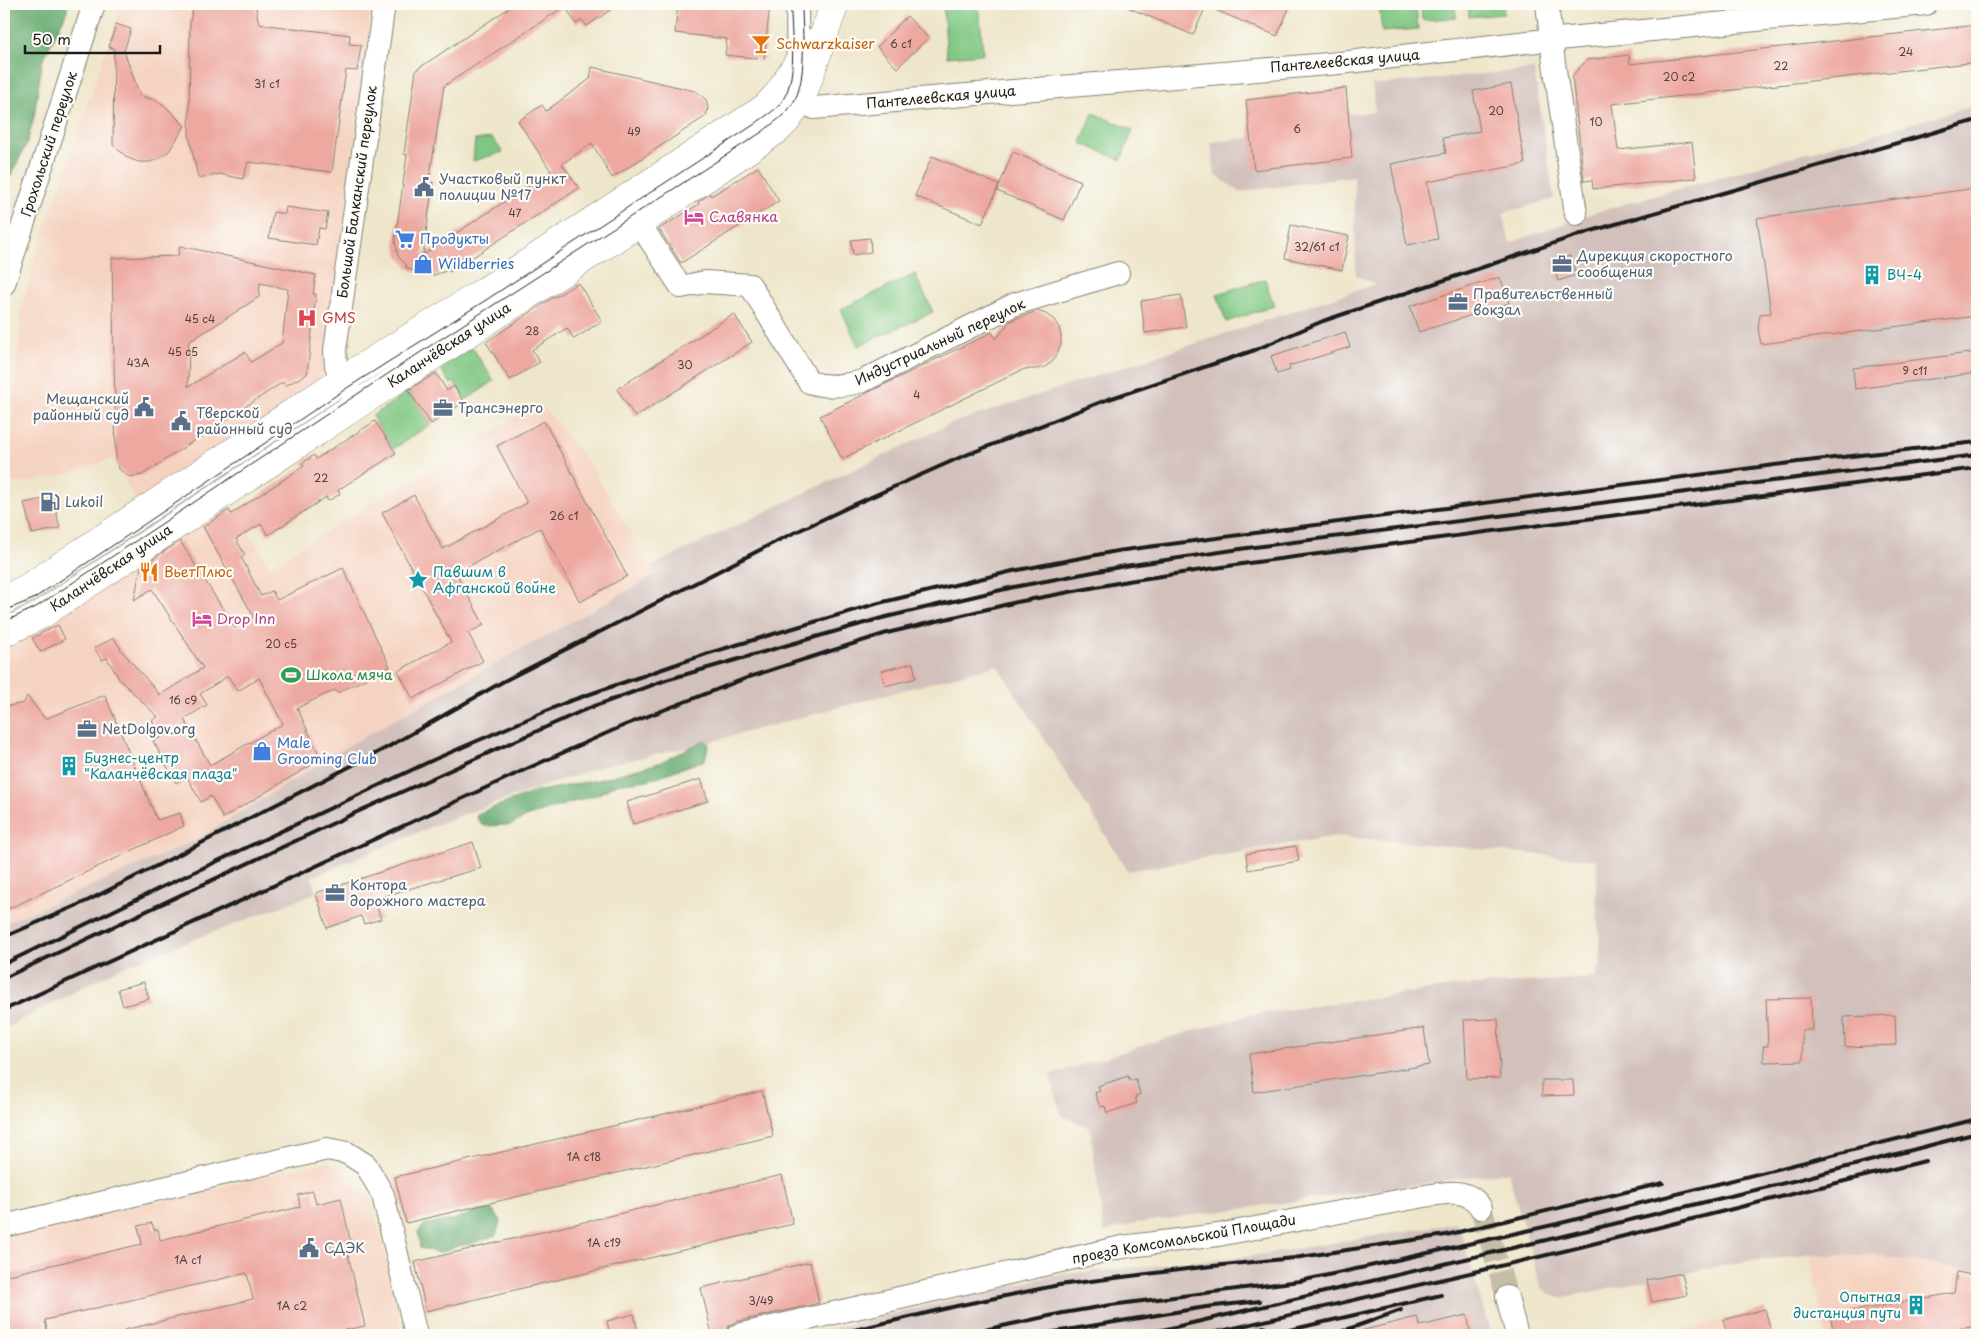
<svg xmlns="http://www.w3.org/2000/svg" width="1981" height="1339" font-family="'Playpen Sans',sans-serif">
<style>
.built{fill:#f5d3c1}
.industrial{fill:#d1c0bc}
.green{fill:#80c783;stroke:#4e7250}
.forest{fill:#68ac71;stroke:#426446}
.building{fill:#eda8a0;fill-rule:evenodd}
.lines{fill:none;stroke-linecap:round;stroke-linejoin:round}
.minor-tunnel{stroke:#c4bea7;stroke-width:22;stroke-dasharray:22 11;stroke-linecap:butt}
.minor-casing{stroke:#858173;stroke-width:24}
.major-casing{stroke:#858173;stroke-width:29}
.minor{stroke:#fff;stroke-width:22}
.major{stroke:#fff;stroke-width:28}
.tram{stroke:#1c1c1c;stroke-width:1}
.rail{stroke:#1c1c1c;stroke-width:4}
.labels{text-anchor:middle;stroke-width:4.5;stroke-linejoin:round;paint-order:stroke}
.number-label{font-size:11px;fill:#503f3d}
.food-label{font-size:14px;fill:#c56008;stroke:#fdfcf7;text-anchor:start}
.street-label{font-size:14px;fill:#1c1c1c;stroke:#fdfcf7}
.service-label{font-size:14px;fill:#4e5e75;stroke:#fdfcf7;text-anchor:start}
.hotel-label{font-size:14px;fill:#b23c85;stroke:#fdfcf7;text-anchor:start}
.shop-label{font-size:14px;fill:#366cbe;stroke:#fdfcf7;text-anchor:start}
.culture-label{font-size:14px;fill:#0d838f;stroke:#fdfcf7;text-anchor:start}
.health-label{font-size:14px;fill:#be3a42;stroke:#fdfcf7;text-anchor:start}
.leisure-label{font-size:14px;fill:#27864d;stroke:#fdfcf7;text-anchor:start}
</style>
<rect width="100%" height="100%" fill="#fdfcf7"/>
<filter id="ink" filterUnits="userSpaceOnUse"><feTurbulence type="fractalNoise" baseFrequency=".02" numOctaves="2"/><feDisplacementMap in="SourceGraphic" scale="10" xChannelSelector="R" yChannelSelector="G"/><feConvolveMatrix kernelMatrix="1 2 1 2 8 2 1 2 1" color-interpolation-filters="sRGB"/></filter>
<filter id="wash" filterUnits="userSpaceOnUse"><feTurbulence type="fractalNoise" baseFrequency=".0096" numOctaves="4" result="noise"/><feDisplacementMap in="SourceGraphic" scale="20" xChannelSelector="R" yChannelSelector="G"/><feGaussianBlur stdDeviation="1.12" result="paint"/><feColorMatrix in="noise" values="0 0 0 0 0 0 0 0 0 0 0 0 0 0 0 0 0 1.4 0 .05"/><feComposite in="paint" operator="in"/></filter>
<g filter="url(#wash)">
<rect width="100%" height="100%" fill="#eee6ca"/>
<g class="built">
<polygon points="122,4 357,4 371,9 343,231 322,374 315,387 139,506 112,459 66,474 25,483 8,482 21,309 36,256"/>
<polygon points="533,407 544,408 589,463 655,574 353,743 194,841 4,924 4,642 230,499 269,566"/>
<polygon points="329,1161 372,1200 403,1335 4,1335 4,1238"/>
<polygon points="1810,1255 1882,1256 1977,1271 1977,1335 1825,1335"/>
<polygon points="1765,1309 1772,1335 1664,1335"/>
</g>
<g class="industrial">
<polygon points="1534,69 1554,199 1503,213 1510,243 1596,212 1977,105 1977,1271 1882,1256 1810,1255 1742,1262 1560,1298 1551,1295 1541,1287 1508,1172 1136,1223 1104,1232 1090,1127 1062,1116 1050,1075 1160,1040 1250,1015 1458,986 1595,978 1601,962 1596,894 1597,860 1336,836 1128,871 997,665 702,744 599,767 450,819 312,877 316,893 120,968 4,1029 4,924 194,841 353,743 655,575 651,566 950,424 1376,284 1356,275 1354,176 1240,192 1215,175 1211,142 1250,138 1246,100 1346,88 1349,114 1375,112 1372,85"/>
<polygon points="1455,1223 1460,1228 1491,1335 804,1335 1056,1275 1251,1256"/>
</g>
<g class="green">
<polygon points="943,4 979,4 983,54 947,57"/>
<polygon points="1379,4 1416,4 1418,29 1382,32"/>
<polygon points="1421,4 1455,4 1456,18 1422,20"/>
<polygon points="1468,4 1503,4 1504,14 1469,17"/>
<polygon points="1093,113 1133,130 1121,160 1081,143"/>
<polygon points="492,138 503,152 473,161 475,140"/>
<polygon points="915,274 933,312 858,346 841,309"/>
<polygon points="1265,279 1274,306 1226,322 1217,294"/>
<polygon points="472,347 494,381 466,400 454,382 451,384 440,368"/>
<polygon points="409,391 431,424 393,449 372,416"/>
</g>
<g class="forest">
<polygon points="4,4 68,4 67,11 42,62 34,117 27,143 11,176 4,168"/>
<polygon points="705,740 709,744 705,760 648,780 616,784 599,794 528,816 511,825 483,826 476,817 479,813 535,792 602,779 659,763"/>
<polygon points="492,1210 501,1220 496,1235 474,1243 458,1246 439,1253 420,1248 418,1232 425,1224 454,1220 476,1211"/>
</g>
<g id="blocks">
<g class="building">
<polygon points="194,4 255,4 259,24 350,35 349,44 361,45 357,71 346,70 332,172 248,162 243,179 220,174 198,178 189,136 190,21"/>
<polygon points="515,4 619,4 587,26 582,20 576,24 565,6 444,86 429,181 433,182 423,255 551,171 518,121 542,105 546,111 590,79 592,67 695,91 701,95 706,100 708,108 706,116 612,178 592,143 562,164 579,188 450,272 449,270 434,275 420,274 405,267 407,266 398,256 395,241 407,155 404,154 416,70"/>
<polygon points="678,4 770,4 764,59 725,55 727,39 675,33"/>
<polygon points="1120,4 1291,4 1277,36 1206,6 1193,35"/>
<polygon points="907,16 928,38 897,68 877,47"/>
<polygon points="116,24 131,29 124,51 140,96 156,100 164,105 185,126 169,151 160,158 150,162 139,162 128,158 113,145 114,48 109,47"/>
<polygon points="1977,25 1977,62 1612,104 1618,150 1692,142 1696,178 1593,189 1592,180 1584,181 1572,76 1587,60 1629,55 1630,64"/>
<polygon points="1511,84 1525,164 1427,182 1438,239 1407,245 1391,164 1446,153 1443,138 1480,131 1473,91"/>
<polygon points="1346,88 1352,158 1254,170 1246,100"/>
<polygon points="1013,152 1081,181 1064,220 997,191"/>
<polygon points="932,156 999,185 982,224 915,196"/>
<polygon points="758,167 779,201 681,263 659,229 699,204 698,202 710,194 711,196"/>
<polygon points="1977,188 1977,316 1761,344 1758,328 1760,314 1771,313 1757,218"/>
<polygon points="286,207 328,213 325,229 319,228 316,245 269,238 273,212 285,214"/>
<polygon points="1291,225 1349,236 1342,270 1285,258"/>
<polygon points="870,238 871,252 853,255 851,240"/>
<path d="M180,246L316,275L313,294H316L307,374L285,386L283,382L142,475L130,477L119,469L116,459L112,258L178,256ZM260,283L288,289L282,343L251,362L245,352L188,387L189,342L259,297Z"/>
<polygon points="1570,256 1576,275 1558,281 1552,261"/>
<polygon points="1500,277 1509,303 1419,332 1410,306"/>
<polygon points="578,283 602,321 574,339 567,328 532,350 540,362 510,380 486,342 555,296 555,297"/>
<polygon points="1181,295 1186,327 1145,333 1141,301"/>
<polygon points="1037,311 1046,314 1054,320 1059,327 1061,336 1061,345 1053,361 1045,367 1036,369 1024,369 842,459 820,416 992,332 996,339 1010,321"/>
<polygon points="734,314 752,342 635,417 617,389"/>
<polygon points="1345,332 1350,347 1289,366 1290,370 1277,374 1271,356"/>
<polygon points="1977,352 1977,373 1855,389 1853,368"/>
<polygon points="436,373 447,391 454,386 464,402 431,424 408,390"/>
<path d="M375,421L396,453L338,490L340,494L328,501L326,497L268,535L261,524L236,539L245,555L241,557L261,596L272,591L277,600L343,568L390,667L337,693L335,690L297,708L321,759L223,818L211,796L201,802L187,777L176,783L153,741L162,737L152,721L158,717L119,679L107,658L102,660L94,648L114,638L122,651L160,695L203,668L152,589L134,600L141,567L180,541L235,628L254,617L203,527L229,510L231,514L304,466L302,463L314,455L316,459ZM228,676L238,691L259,678L283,724L210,765L184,719L207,705L200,694Z"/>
<polygon points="544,421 627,576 580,602 540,528 456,573 484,625 468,633 483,661 413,699 398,671 451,642 382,513 414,495 443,549 527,503 497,446"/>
<polygon points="53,497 60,528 32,534 24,503"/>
<polygon points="58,625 65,639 40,652 32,638"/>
<polygon points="913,663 916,678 885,686 881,671"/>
<polygon points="105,695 157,820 180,813 184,826 4,911 4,707 24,703 27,696 45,719"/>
<polygon points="701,779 708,801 633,824 627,802"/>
<polygon points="473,842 481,868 374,899 381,919 364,924 361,916 327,928 316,893"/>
<polygon points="1296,846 1299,861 1248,870 1246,854"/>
<polygon points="144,982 149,999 123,1006 118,989"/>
<polygon points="1811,998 1812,1030 1802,1030 1803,1061 1764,1062 1763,1046 1768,1046 1766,999"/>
<polygon points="1895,1015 1896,1045 1845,1047 1844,1017"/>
<polygon points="1498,1019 1500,1078 1467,1079 1464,1020"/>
<polygon points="1424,1028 1429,1065 1254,1092 1249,1054"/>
<polygon points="1128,1076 1130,1081 1136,1079 1138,1087 1140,1094 1135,1096 1137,1103 1107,1113 1105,1106 1100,1107 1095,1093 1100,1091 1098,1086"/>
<polygon points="1542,1080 1573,1080 1574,1095 1542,1096"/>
<polygon points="762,1091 773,1136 406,1223 395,1177"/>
<polygon points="782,1175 793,1224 426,1311 415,1262"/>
<polygon points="313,1191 316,1204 341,1198 352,1249 347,1250 365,1326 341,1331 342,1335 125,1335 124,1330 253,1299 247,1273 45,1320 48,1335 4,1335 4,1276 142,1244 138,1226 152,1223 154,1230 158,1229 160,1240 300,1207 298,1195"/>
<polygon points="810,1262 819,1303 735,1322 729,1326 726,1331 712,1334 701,1288"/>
<polygon points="1957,1272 1977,1276 1977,1326 1921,1335 1834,1335 1830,1315 1954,1293"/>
<polygon points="1682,1273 1687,1295 1652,1302 1647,1280"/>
<polygon points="1765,1309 1772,1335 1727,1335 1723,1320"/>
<polygon points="634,1314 639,1335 610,1335 607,1321"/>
<polygon points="1467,1315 1471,1335 1365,1335 1364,1330 1417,1317 1420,1326"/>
</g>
</g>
</g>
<g filter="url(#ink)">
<use href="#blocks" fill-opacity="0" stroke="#858173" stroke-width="1"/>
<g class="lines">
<polyline class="minor-tunnel" points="1481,1208 1507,1297"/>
<defs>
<g id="minor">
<polyline points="797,4 798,94 801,100 814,108 1339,63 1537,41 1926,4"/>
<polyline points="1547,4 1554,63 1576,214"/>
<path d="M639,223L681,287L705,282L750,285L809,382C827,388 844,386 863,381L1015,304L1118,273"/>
<polyline points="4,284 94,4"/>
<polyline points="352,395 336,366 335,350 384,4"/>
<polyline points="4,1226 327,1149 347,1153 366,1165 383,1195 416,1335"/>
<polyline points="1507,1297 1517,1335"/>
<path d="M738,1335L1122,1247L1218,1235L1419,1197C1442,1194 1467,1185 1481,1208"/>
</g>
<g id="major">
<polyline points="4,600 29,587 342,380 482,293 765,108 779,93 810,43"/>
<polyline points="4,633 41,615 358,404 639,223 777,130 786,121 801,100 834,6"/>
</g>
</defs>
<use href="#minor" class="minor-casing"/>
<use href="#major" class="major-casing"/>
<use href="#minor" class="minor"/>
<use href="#major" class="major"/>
<g class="tram">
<path d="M4,611L33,599L347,388L486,300L755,124C763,117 774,112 780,104C800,79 790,34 791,4"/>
<path d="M4,622L36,607L433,344L762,132C773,123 786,115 793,103C808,79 802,32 802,4"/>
</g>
<g class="rail">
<polyline points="4,937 87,901 182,853 388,747 504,681 781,539 851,506 961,457 1106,400 1255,350 1323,321 1581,234 1977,120"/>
<polyline points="4,964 158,889 433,760 567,702 709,653 879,603 1013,571 1117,551 1798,462 1977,442"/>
<polyline points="4,978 357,812 584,710 666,680 882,618 1014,587 1125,566 1247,548 1977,455"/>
<polyline points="4,1010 533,766 625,725 749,677 887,633 1017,602 1128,581 1249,563 1977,468"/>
<polyline points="833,1335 961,1305 1059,1285 1203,1267 1294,1258 1446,1235 1663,1183"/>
<polyline points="961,1335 1063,1313 1111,1305 1300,1281 1370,1266 1557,1224 1977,1119"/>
<polyline points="1036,1335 1206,1307 1260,1301"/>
<polyline points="1141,1335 1559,1237 1797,1180 1977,1133"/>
<polyline points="1204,1335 1564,1251 1925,1161"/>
<polyline points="1241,1335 1264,1327"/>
<polyline points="1268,1335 1441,1295"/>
<polyline points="1332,1335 1401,1310"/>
</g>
</g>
</g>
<defs>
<symbol id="bar-bare" viewBox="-9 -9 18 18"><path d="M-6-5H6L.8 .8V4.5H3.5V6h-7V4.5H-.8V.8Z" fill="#e8710a" stroke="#fdfcf7" stroke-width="2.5" paint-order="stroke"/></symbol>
<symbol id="civic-bare" viewBox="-9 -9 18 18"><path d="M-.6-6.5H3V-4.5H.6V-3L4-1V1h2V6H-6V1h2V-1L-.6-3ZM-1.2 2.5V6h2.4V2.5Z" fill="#5c6f8a" stroke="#fdfcf7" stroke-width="2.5" paint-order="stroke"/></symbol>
<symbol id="hotel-bare" viewBox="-9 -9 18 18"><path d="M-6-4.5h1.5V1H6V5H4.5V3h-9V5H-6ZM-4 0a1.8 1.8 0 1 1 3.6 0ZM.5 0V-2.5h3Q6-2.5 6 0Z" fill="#d1479c" stroke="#fdfcf7" stroke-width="2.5" paint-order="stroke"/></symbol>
<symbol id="supermarket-bare" viewBox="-9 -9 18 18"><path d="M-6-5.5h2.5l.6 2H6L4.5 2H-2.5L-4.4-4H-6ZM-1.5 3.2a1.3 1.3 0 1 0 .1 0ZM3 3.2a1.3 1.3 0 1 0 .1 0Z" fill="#3f7fe0" stroke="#fdfcf7" stroke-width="2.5" paint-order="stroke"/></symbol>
<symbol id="shop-bare" viewBox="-9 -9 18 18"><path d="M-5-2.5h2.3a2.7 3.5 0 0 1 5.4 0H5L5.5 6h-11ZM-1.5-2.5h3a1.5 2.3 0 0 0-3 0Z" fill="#3f7fe0" stroke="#fdfcf7" stroke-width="2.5" paint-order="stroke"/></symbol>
<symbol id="office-bare" viewBox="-9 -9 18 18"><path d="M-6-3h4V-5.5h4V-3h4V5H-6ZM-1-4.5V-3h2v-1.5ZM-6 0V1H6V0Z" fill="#5c6f8a" stroke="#fdfcf7" stroke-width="2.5" paint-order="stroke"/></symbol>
<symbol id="building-bare" viewBox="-9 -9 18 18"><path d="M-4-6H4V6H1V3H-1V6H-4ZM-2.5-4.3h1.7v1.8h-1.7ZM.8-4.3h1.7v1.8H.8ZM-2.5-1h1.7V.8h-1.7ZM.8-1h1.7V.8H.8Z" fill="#0f9aa8" stroke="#fdfcf7" stroke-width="2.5" paint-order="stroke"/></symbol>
<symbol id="hospital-bare" viewBox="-9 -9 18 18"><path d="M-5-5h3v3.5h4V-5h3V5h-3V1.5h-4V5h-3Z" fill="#e0444e" stroke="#fdfcf7" stroke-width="2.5" paint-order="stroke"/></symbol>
<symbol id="fuel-bare" viewBox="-9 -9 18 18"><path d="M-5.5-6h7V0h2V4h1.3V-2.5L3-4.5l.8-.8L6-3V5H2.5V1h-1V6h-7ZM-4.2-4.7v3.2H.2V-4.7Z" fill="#5c6f8a" stroke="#fdfcf7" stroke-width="2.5" paint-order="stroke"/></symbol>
<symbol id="restaurant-bare" viewBox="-9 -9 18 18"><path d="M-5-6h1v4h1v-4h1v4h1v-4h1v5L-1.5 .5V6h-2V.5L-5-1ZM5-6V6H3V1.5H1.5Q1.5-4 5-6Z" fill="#e8710a" stroke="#fdfcf7" stroke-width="2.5" paint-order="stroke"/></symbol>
<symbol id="sight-bare" viewBox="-9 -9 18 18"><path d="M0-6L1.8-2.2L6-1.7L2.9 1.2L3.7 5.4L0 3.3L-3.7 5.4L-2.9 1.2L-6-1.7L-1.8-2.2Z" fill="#0f9aa8" stroke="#fdfcf7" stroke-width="2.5" paint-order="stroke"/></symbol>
<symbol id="stadium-bare" viewBox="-9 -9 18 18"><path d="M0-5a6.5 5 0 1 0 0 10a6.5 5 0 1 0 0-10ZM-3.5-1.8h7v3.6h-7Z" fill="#2e9e5b" stroke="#fdfcf7" stroke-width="2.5" paint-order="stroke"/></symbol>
</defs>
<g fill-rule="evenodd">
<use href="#bar-bare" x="747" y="30" width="28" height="28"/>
<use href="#civic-bare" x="410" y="173" width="28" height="28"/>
<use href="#hotel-bare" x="680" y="203" width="28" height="28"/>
<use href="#supermarket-bare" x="391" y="225" width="28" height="28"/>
<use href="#shop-bare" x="409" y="250" width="28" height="28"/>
<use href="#office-bare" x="1548" y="250" width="28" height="28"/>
<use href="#building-bare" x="1858" y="261" width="28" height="28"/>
<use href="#office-bare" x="1444" y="288" width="28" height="28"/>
<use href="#hospital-bare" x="293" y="304" width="28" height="28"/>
<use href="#civic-bare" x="130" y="393" width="28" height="28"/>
<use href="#office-bare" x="429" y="394" width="28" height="28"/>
<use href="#civic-bare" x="167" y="407" width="28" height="28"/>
<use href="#fuel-bare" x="36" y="488" width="28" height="28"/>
<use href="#restaurant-bare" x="135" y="558" width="28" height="28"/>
<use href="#sight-bare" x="404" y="566" width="28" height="28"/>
<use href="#hotel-bare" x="188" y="605" width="28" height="28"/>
<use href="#stadium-bare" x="277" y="661" width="28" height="28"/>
<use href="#office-bare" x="73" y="715" width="28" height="28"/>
<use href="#shop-bare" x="248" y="737" width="28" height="28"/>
<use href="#building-bare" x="55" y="752" width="28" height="28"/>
<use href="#office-bare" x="321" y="879" width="28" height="28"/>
<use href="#civic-bare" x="295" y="1234" width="28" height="28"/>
<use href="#building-bare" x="1902" y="1291" width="28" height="28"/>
</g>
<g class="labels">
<g class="number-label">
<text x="901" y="48">6 с1</text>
<text x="1906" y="56">24</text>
<text x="1781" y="70">22</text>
<text x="1679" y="81">20 с2</text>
<text x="267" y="88">31 с1</text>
<text x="1496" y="115">20</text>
<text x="1596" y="126">10</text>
<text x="1297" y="133">6</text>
<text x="634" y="136">49</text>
<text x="515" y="217">47</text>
<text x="1317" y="251">32/61 с1</text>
<text x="200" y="323">45 с4</text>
<text x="532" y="335">28</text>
<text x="183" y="356">45 с5</text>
<text x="138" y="367">43А</text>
<text x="685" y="369">30</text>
<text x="1915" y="375">9 с11</text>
<text x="917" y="399">4</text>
<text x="321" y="482">22</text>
<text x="564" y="520">26 с1</text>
<text x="281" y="648">20 с5</text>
<text x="183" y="704">16 c9</text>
<text x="584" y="1161">1А с18</text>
<text x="604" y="1247">1А с19</text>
<text x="188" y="1264">1А с1</text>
<text x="761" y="1305">3/49</text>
<text x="292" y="1310">1А с2</text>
</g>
<g class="food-label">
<text x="776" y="49">Schwarzkaiser</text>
<text x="164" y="577">ВьетПлюс</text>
</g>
<g class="street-label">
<text transform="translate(1345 61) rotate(-5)" y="5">Пантелеевская улица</text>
<text transform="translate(941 97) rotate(-5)" y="5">Пантелеевская улица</text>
<text transform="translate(49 144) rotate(-72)" y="5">Грохольский переулок</text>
<text transform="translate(357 192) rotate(-82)" y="5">Большой Балканский переулок</text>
<text transform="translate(940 342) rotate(-25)" y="5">Индустриальный переулок</text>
<text transform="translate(449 345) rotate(-33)" y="5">Каланчёвская улица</text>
<text transform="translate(111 568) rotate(-34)" y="5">Каланчёвская улица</text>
<text transform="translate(1184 1239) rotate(-10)" y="5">проезд Комсомольской Площади</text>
</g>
<g class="service-label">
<text x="439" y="184">Участковый пункт<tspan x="439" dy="16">полиции №17</tspan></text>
<text x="1577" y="261">Дирекция скоростного<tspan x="1577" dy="16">сообщения</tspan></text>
<text x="1473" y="299">Правительственный<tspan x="1473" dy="16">вокзал</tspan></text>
<text x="129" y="404" text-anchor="end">Мещанский<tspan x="129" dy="16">районный суд</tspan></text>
<text x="458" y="413">Трансэнерго</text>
<text x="196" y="418">Тверской<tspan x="196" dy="16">районный суд</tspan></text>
<text x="65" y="507">Lukoil</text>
<text x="102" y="734">NetDolgov.org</text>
<text x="350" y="890">Контора<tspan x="350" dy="16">дорожного мастера</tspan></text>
<text x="324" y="1253">СДЭК</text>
</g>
<g class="hotel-label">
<text x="709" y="222">Славянка</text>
<text x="217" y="624">Drop Inn</text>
</g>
<g class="shop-label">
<text x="420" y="244">Продукты</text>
<text x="438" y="269">Wildberries</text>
<text x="277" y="748">Male<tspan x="277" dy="16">Grooming Club</tspan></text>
</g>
<g class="culture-label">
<text x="1887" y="280">ВЧ-4</text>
<text x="433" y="577">Павшим в<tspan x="433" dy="16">Афганской войне</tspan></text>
<text x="84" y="763">Бизнес-центр<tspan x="84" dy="16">"Каланчёвская плаза"</tspan></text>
<text x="1901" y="1302" text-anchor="end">Опытная<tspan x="1901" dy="16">дистанция пути</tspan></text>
</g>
<g class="health-label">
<text x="322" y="323">GMS</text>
</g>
<g class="leisure-label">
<text x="306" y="680">Школа мяча</text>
</g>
</g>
<rect width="1981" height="1339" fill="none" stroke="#fdfcf7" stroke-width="20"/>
<path d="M25 45v8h135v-8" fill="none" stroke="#1c1c1c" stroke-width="2.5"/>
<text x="32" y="45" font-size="15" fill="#1c1c1c" stroke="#fdfcf7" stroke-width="4" paint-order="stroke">50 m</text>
</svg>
